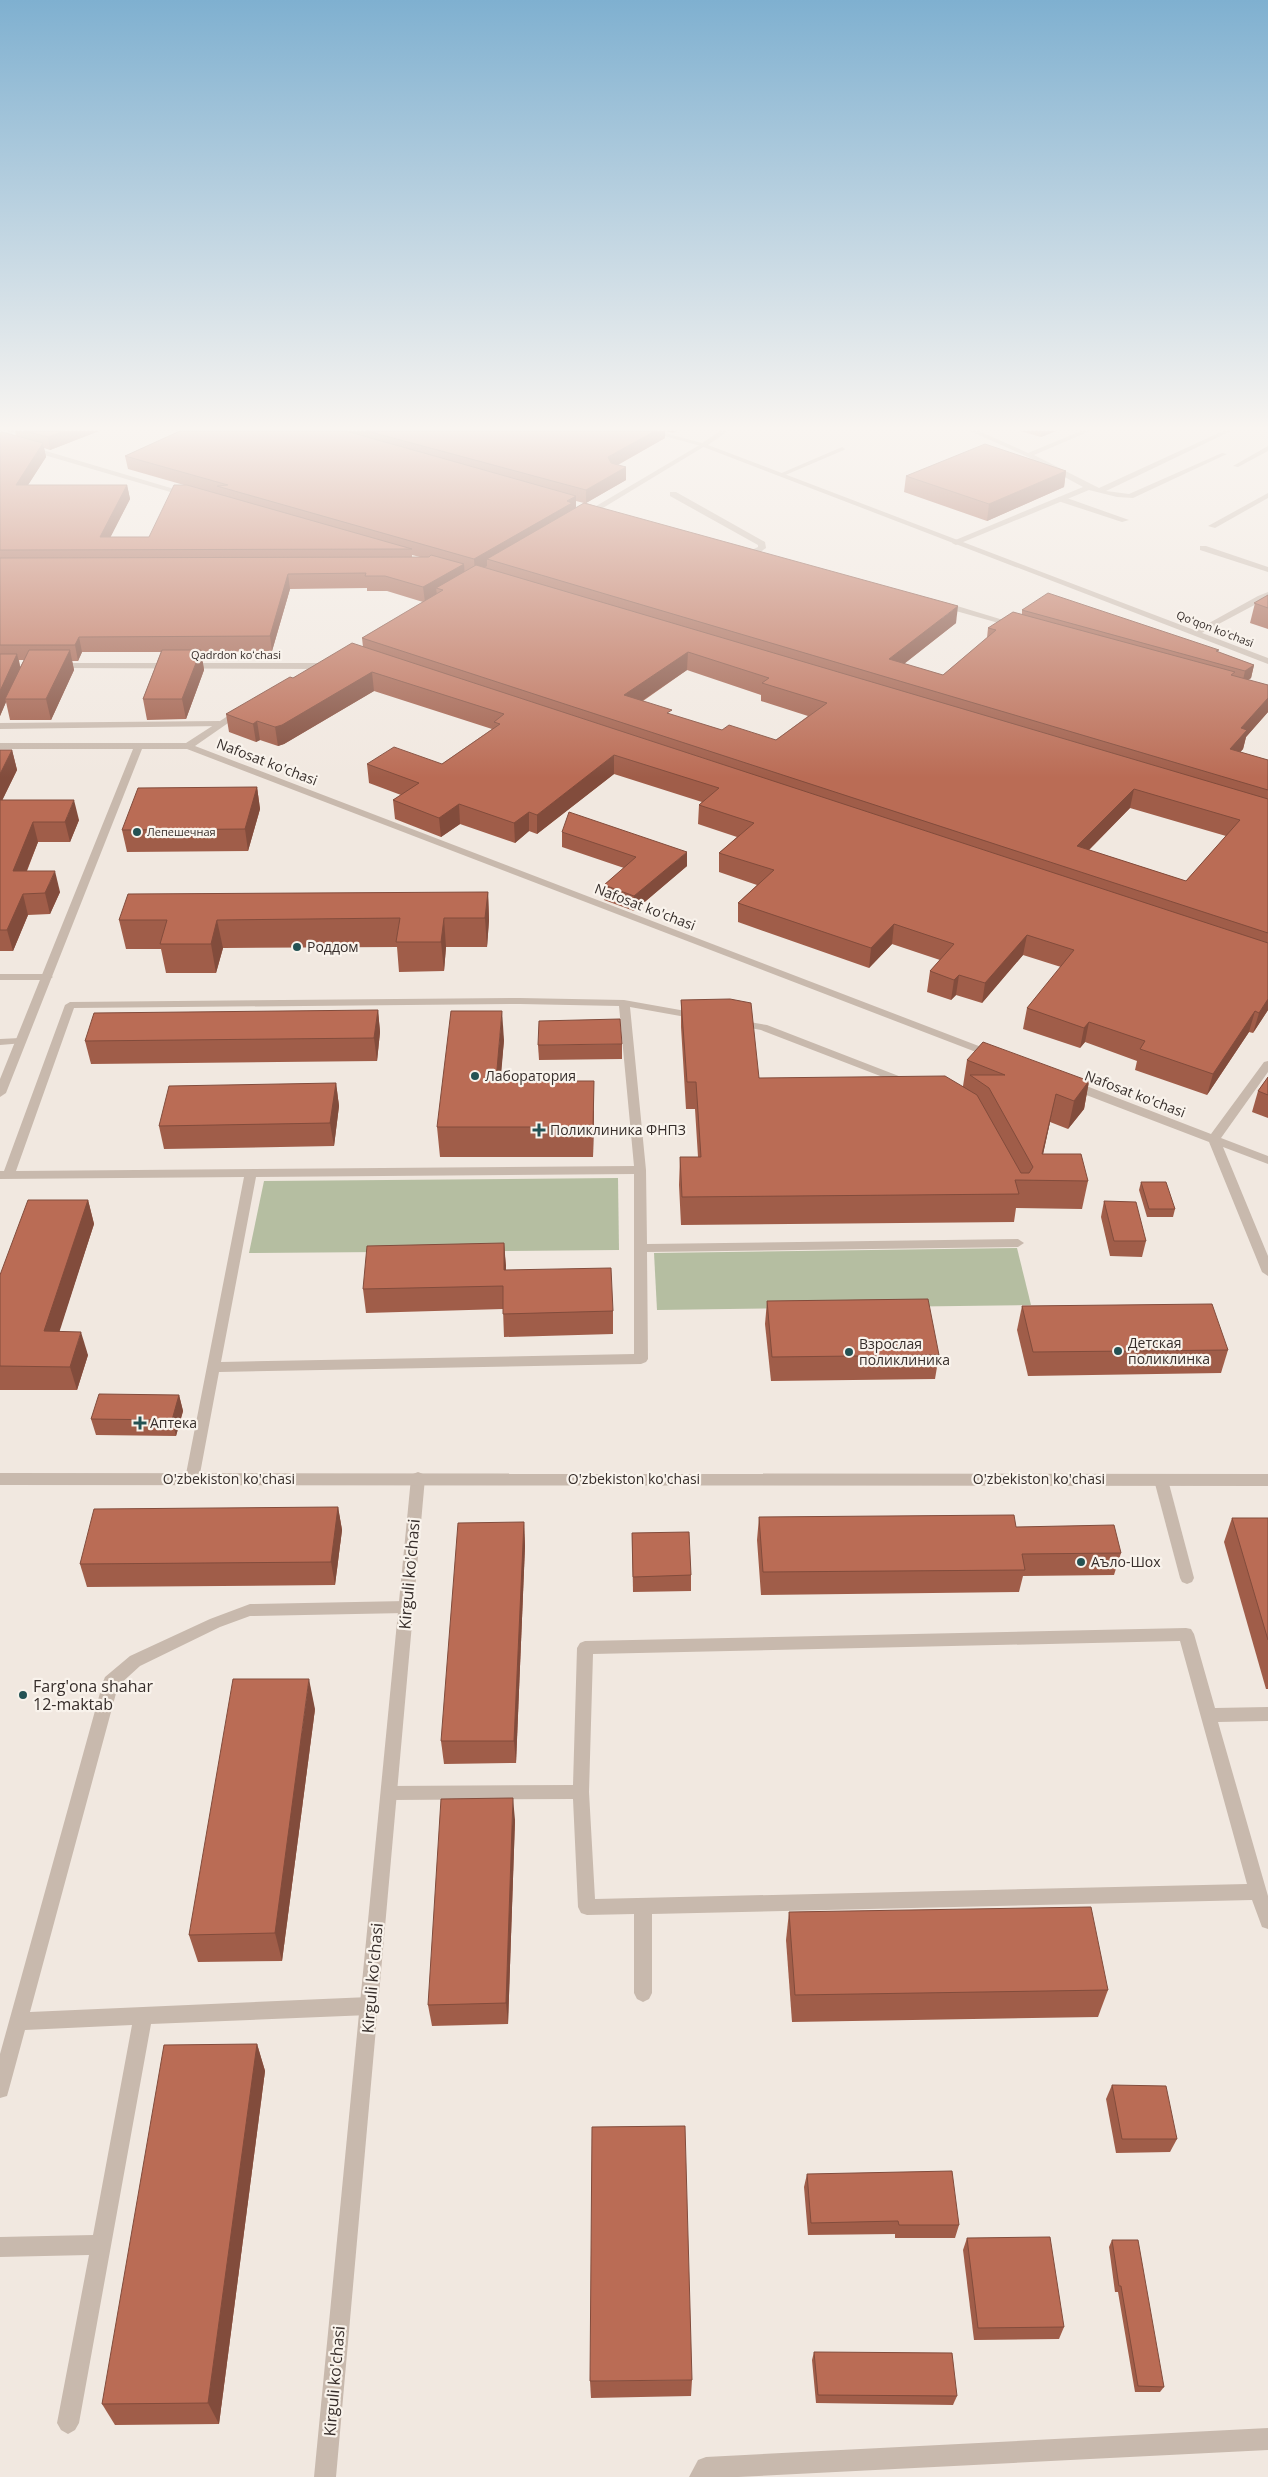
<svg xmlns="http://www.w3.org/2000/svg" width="1268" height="2477" font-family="'Open Sans',sans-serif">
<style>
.green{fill:#b5bea1}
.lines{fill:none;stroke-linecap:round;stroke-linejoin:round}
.service{fill:#c8b9ad;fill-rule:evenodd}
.minor{fill:#c8b9ad;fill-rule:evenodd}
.tertiary{fill:#c8b9ad;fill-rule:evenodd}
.wall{fill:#a05d49;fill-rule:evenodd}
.shaded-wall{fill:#824c3c}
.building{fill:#ba6c55;stroke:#824c3c;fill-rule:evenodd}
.poi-dot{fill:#245254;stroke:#f9f3ec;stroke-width:2}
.labels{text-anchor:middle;stroke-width:4.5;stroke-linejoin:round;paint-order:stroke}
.far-street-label{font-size:11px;fill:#372e2b;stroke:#f9f3ec}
.far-poi-label{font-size:11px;fill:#372e2b;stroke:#f9f3ec;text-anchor:start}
.street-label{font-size:14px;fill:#372e2b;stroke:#f9f3ec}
.poi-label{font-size:14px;fill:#372e2b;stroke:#f9f3ec;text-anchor:start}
.near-street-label{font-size:16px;fill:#372e2b;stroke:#f9f3ec}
.near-poi-label{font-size:16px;fill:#372e2b;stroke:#f9f3ec;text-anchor:start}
</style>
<rect width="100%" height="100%" fill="#f1e8e0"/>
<g class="green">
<polygon points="618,1178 619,1250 249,1253 264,1181"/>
<polygon points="1017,1248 1031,1305 657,1310 654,1253"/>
</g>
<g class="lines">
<g class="service">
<polygon points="970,431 979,431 1028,453 1081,431 1090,431 1034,455 1099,488 1223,431 1231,431 1106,491 1129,494 1222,453 1227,454 1133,498 1117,497 1089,490 956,545 952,543 953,541 1083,487 1028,457"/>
<polygon points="1268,446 1268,451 1238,467 1233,466"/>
<polygon points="670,492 676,492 765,542 766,548 756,555 750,555 750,551 758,547 758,545 670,496"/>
<polygon points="1200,546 1206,546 1268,567 1268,572 1200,550"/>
<polygon points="1268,592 1268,597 1258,600 1258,596"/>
<polygon points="219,721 222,722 222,726 0,729 0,723"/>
<polygon points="0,974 48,974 53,977 48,980 0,980"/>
<path d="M520,998L624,1000L697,1013L702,1016L697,1019L630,1007L646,1170L647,1244L1018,1239L1024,1243L1018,1247L647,1252L648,1359L646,1362L641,1364L219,1372L199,1479L197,1483L192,1485L187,1483L185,1479L244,1177L0,1179V1171H4L65,1005L70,1002ZM520,1004L619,1006L634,1166L16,1171L74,1008ZM634,1174V1354L221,1362L256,1177Z"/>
<polygon points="738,1020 767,1025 909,1080 911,1082 909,1084 901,1084 761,1030 734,1025 733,1023 734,1021"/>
<polygon points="20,1038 26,1041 24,1043 0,1045 0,1039"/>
<polygon points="1161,1474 1166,1476 1168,1480 1194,1578 1192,1582 1187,1584 1182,1582 1180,1578 1154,1480 1156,1476"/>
<polygon points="406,1601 411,1603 414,1607 411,1611 406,1613 250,1616 220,1627 140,1666 118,1686 30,2012 369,1997 375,2000 378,2006 375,2012 369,2015 151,2024 79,2423 75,2430 68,2434 61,2430 57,2423 89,2255 0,2257 0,2237 93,2235 132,2025 25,2030 9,2089 7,2096 0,2098 0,2054 103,1682 105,1677 130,1656 210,1619 250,1604"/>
<path d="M1186,1628L1191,1629L1194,1634L1215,1708L1268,1707V1721L1218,1722L1268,1896V1929L1262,1927L1252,1900L652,1914V1993L649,1999L643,2002L637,1999L634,1993V1914L587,1915L581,1913L578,1907L573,1799L389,1800L383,1798L381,1793L383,1788L389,1786L573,1785L577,1648L580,1643L585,1641ZM1180,1641L1247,1884L595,1899L589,1792L593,1654Z"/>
<polygon points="1268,2428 1268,2450 738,2477 689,2477 698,2460 706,2457"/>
</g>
<g class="minor">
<polygon points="9,431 18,431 2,438 191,494 184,496 0,442 0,435"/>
<polygon points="703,443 705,444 705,446 588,517 581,515"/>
<polygon points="842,447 845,449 844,450 783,476 777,475"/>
<polygon points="1268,493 1268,498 1215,528 1208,526"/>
<polygon points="1058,497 1064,497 1129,520 1122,522 1058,501"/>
<polygon points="1258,596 1268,598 1268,602 1262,601 1198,635 1191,633"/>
<polygon points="938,602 944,602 1020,625 1013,627 938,606"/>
<polygon points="57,663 322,663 326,666 322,669 54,668 53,666"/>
<polygon points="237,710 244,712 195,746 997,1053 999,1055 997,1057 989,1057 187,749 142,749 6,1093 0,1097 0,1079 133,749 0,749 0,743 186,743"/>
<polygon points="1268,1061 1268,1072 1221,1138 1268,1156 1268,1164 1223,1147 1268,1256 1268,1276 1262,1272 1209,1142 1068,1088 1066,1085 1068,1082 1076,1082 1211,1134 1264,1062"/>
<polygon points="418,1472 423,1474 425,1478 336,2477 314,2477 411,1478 413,1474"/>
</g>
<g class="tertiary">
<polygon points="646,431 657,431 702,443 720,431 728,431 708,445 1268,658 1268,664 701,446"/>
<polygon points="0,1473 1268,1474 1268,1486 0,1485"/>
</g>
</g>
<g class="wall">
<path d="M15,431H99L50,450L44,448L46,457L28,485H127L130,499L110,537H149L184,485L128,469L125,456L180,431H677L673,433L665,431V438L618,465L626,480L586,503L956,623L904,664L943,675L987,638L988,628L1022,614V610L1218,652L1254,665L1251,678L1248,680L1268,685V712L1246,737L1243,749L1240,752L1268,760V1010L1253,1033L1249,1032L1207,1095L1135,1070L1137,1061L1085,1042L1080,1048L1023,1029L1027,1008L1061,967L1023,955L982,1003L956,995L951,1000L927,992L930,971L940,960L892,944L869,968L738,922V903L757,885L719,872V853L737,837L698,824L699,805L702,802L614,774L537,834L529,831L515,843L460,824L441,837L395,819L393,800L401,795L369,783L367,764H442L492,729L374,691L284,744L278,746L260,740L256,742L229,732L226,714L293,678L363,647L362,638L423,602L387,591H367V588L290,589L272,651L201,652L204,670L186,719L147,720L143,699L161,652H82L78,661H72L74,670L51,720H10L6,702L0,716V433L16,436ZM576,501L584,503L576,508ZM412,555L420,557H412ZM19,660H24L20,667ZM687,670L761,695V701L808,716L776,740L722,730L672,715L643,701ZM1130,808L1226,836L1186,881L1089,850Z"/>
<polygon points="1020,431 1056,431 1041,437"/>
<polygon points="1066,471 1064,487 987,521 904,492 906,476"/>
<polygon points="1268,595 1268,629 1250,623 1255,603"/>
<polygon points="0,750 12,750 17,770 2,800 79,820 70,842 38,842 27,871 60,892 50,914 28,915 13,951 0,951"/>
<polygon points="257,787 260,809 248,851 127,852 122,830"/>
<polygon points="562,832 687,866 634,911 604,900 604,885 624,868 562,847"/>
<polygon points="488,892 489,920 487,947 446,947 444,971 399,972 397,947 223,948 216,973 166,973 161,949 126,949 119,920"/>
<polygon points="681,1000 759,1078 963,1086 967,1060 1089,1081 1084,1109 1068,1129 1050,1122 1043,1154 1088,1181 1082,1209 1016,1208 1014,1222 681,1225 679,1185 680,1157 698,1157 695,1109 686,1109 681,1027"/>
<polygon points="378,1010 380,1032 377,1061 91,1064 85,1041"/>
<polygon points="504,1040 500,1081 594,1111 593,1157 440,1157 437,1127"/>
<polygon points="622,1044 622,1059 539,1060 538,1045"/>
<polygon points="1268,1077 1268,1118 1252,1112 1258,1091"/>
<polygon points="336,1083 339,1106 334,1146 164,1149 159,1126"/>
<polygon points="1141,1182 1175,1209 1173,1217 1147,1217 1139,1190"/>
<polygon points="88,1200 94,1224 59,1331 88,1355 77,1390 0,1390 0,1275"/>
<polygon points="1104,1201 1146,1241 1142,1257 1110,1256 1101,1217"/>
<polygon points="504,1243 506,1270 613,1311 613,1334 504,1337 503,1309 366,1313 363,1289"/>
<polygon points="767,1301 939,1355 935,1379 771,1381 765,1324"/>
<polygon points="1022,1306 1228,1350 1221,1373 1028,1376 1017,1330"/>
<polygon points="179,1395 183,1411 176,1436 96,1435 91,1419"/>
<polygon points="338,1507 342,1530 335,1585 87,1587 80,1564"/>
<polygon points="759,1517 1016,1527 1121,1553 1114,1575 1023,1576 1019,1592 761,1595 757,1540"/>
<polygon points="1232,1518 1268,1518 1268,1689 1266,1689 1224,1542"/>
<polygon points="524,1522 525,1546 516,1763 444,1764 441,1741"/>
<polygon points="632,1533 691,1575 691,1591 633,1592"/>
<polygon points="315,1709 282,1961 198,1962 189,1935"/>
<polygon points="515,1820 508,2024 432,2026 428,2005"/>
<polygon points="789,1912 1108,1990 1098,2017 792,2022 786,1940"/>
<polygon points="257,2044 265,2071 219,2424 115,2425 102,2404"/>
<polygon points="1112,2085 1177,2139 1170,2152 1116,2153 1106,2099"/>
<polygon points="807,2174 959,2225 955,2238 895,2238 895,2234 808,2235 804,2187"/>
<polygon points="967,2238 1064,2327 1059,2339 974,2340 963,2250"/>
<polygon points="1112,2240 1164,2387 1160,2392 1135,2392 1118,2292 1115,2292 1109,2247"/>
<polygon points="814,2352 957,2396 953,2405 816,2403 812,2360"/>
<polygon points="692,2380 691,2396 591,2398 590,2381"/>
</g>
<g class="shaded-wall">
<polygon points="64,431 99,431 50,450 48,437"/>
<polygon points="655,431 665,431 665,438 608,470 608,457"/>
<polygon points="1042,431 1056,431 1041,437"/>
<polygon points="43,443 46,457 19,499 16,485"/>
<polygon points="626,467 626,480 586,503 586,490"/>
<polygon points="1066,471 1064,487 987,521 989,504"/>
<polygon points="127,485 130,499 104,550 100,537"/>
<polygon points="576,496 576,509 487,559 487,566 475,573 474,559"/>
<polygon points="464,564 465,579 443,590 436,588 437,595 425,602 423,587"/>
<polygon points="288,574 290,589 272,651 270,636"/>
<polygon points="958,606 956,623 887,677 889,659"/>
<polygon points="79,637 82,652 78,661 75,645"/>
<polygon points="70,650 74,670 51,720 46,699"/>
<polygon points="201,650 204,670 186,719 182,699"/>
<polygon points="688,652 687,670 624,713 624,695"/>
<polygon points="17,654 21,670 5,699 6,702 0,716 0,691"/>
<polygon points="1254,665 1251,678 1242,684 1245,671"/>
<polygon points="372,672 374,691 284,744 278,746 275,727"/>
<polygon points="1268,698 1268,712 1246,737 1243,749 1226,768 1230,749 1241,728"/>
<polygon points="257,721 260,740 256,742 253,724"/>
<polygon points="12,750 17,770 0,805 0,774"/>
<polygon points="614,755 614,774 537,834 537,815"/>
<polygon points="257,787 260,809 248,851 245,829"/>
<polygon points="1134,789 1130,808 1073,866 1077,846"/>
<polygon points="74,800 79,820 70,842 65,822"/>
<polygon points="459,804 460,824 441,837 439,818"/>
<polygon points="529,812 529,831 515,843 514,823"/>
<polygon points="33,822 38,842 18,892 13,871"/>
<polygon points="687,852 687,866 634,911 634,896"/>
<polygon points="55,871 60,892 50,914 45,893"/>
<polygon points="488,892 489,920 487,947 485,918"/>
<polygon points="23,894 28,915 13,951 7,930"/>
<polygon points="444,918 446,947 444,971 441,942"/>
<polygon points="217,920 223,948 216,973 211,944"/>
<polygon points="894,924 892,944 869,968 871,948"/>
<polygon points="1027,935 1023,955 982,1003 985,983"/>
<polygon points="959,975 956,995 951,1000 954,980"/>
<polygon points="1268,999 1268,1010 1253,1033 1259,1013"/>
<polygon points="378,1010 380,1032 377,1061 374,1038"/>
<polygon points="502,1011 504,1040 498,1111 496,1081"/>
<polygon points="1255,1011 1249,1032 1207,1095 1213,1074"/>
<polygon points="1089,1022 1085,1042 1080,1048 1084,1028"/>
<polygon points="594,1081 594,1111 593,1157 593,1127"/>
<polygon points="1089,1081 1084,1109 1068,1129 1074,1101"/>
<polygon points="336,1083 339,1106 334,1146 330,1123"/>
<polygon points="1056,1094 1050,1122 1037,1182 1042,1154"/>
<polygon points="88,1200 94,1224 52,1355 44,1331"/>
<polygon points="504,1243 506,1266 505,1294 504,1270"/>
<polygon points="81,1332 88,1355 77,1390 70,1367"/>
<polygon points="179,1395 183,1411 176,1436 172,1420"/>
<polygon points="338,1507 342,1530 335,1585 331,1562"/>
<polygon points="524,1522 525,1546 516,1763 514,1741"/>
<polygon points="309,1679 315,1709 282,1961 275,1933"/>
<polygon points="513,1798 515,1820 508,2024 506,2003"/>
<polygon points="257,2044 265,2071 219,2424 208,2403"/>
</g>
<g class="building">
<polygon points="25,431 64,431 48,437"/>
<polygon points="180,431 346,431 576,496 567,501 572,503 474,559 217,486 228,485 125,456"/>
<polygon points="367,431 655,431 608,457 611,463 626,467 586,490"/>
<polygon points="2,432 43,443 16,485 127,485 100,537 149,537 174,485 187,485 412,549 0,550 0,433"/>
<polygon points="985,444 1066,471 989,504 906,476"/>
<polygon points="584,503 958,606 889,659 943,675 996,630 988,628 1013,612 1235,672 1231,675 1268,685 1268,698 1241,728 1247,730 1230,749 1268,760 1268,790 487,559"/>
<polygon points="431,555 464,564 423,587 385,576 365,576 366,573 288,574 270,636 79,637 75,645 0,645 0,558 429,557"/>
<path d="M476,565L1268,799V933L362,638L443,590L436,588ZM688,652L769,678L762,683L827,703L776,740L729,725L722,730L667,713L672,710L624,695ZM1134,789L1240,820L1186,881L1077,846Z"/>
<polygon points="1048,593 1219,650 1216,651 1254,665 1245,671 1022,610"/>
<polygon points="1268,595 1268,608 1254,603"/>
<polygon points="352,643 1268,943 1268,999 1259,1013 1255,1011 1213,1074 1140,1049 1145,1041 1089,1022 1084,1028 1027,1008 1074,950 1027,935 985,983 959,975 954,980 930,971 954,944 894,924 871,948 738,903 774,870 719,853 754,823 699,805 719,788 614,755 537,815 529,812 514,823 459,804 439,818 393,800 419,783 367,764 394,747 442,764 500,724 494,722 504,714 372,672 282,725 275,727 257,721 253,724 226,714 290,677 293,678"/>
<polygon points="29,650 70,650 46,699 5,699"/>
<polygon points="162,650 201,650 182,699 143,699"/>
<polygon points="0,654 17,654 0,691"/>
<polygon points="0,750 12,750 0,774"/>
<polygon points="257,787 245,829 122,830 138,788"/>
<polygon points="0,800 74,800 65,822 33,822 13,871 55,871 45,893 23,894 7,930 0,930"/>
<polygon points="569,812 687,852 634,896 604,885 636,857 562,832"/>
<polygon points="488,892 485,918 444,918 441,942 396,942 400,918 217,920 211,944 160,944 167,920 119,920 128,894"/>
<polygon points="730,999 751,1003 759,1078 945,1076 977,1095 1021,1173 1029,1173 1033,1167 989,1088 970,1075 1005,1075 967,1060 983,1042 1089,1081 1074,1101 1056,1094 1042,1154 1081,1154 1088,1181 1015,1180 1019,1194 682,1197 680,1157 701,1157 696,1082 687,1082 681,1000"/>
<polygon points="378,1010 374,1038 85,1041 94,1013"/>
<polygon points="451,1011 502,1011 496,1081 594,1081 593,1127 437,1127"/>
<polygon points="620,1019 622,1044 538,1045 539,1021"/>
<polygon points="1268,1077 1268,1095 1258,1091"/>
<polygon points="336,1083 330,1123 159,1126 169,1086"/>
<polygon points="1141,1182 1166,1182 1175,1209 1149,1209"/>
<polygon points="28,1200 88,1200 44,1331 81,1332 70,1367 0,1366 0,1275"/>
<polygon points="1104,1201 1136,1202 1146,1241 1114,1241"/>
<polygon points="504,1243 504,1270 611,1268 613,1311 503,1314 503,1286 363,1289 367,1246"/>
<polygon points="928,1299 939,1355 772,1357 767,1301"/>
<polygon points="1212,1304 1228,1350 1033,1352 1022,1306"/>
<polygon points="99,1394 179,1395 172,1420 91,1419"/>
<polygon points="338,1507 331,1562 80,1564 94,1509"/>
<polygon points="1014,1515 1016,1527 1114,1525 1121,1553 1022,1554 1025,1570 763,1572 759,1517"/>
<polygon points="1232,1518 1268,1518 1268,1640"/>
<polygon points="524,1522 514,1741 441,1741 458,1523"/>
<polygon points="689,1532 691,1575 633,1577 632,1533"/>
<polygon points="233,1679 309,1679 275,1933 189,1935"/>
<polygon points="513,1798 506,2003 428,2005 441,1799"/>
<polygon points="1091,1907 1108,1990 795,1995 789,1912"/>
<polygon points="257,2044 208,2403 102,2404 164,2045"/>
<polygon points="1112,2085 1166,2086 1177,2139 1122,2139"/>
<polygon points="685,2126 692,2380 590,2381 592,2127"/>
<polygon points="952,2171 959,2225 899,2225 898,2221 811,2223 807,2174"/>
<polygon points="1050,2237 1064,2327 978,2328 967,2238"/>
<polygon points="1112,2240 1138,2240 1164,2387 1138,2386 1121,2286 1119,2286"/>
<polygon points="814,2352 952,2353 957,2396 818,2395"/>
</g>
<linearGradient id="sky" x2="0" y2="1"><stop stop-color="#7fb0d0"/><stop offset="0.55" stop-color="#f9f5f1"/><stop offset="1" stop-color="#f9f5f1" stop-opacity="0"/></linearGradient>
<rect width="1268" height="778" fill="url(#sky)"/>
<g class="poi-dot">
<circle cx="137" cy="832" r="5"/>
<circle cx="297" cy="947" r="5"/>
<circle cx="475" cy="1076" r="5"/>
<path d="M536.5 1122.5h5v5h5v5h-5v5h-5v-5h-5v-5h5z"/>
<circle cx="1118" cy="1351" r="5"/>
<circle cx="849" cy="1352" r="5"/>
<path d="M137.5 1415.5h5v5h5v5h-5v5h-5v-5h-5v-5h5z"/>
<circle cx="1081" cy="1562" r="5"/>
<circle cx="23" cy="1695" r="5"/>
</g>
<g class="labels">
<g class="far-street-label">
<text transform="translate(1215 629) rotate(21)" y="4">Qoʻqon koʻchasi</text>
<text x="236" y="659">Qadrdon koʻchasi</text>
</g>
<g class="far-poi-label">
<text x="147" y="836">Лепешечная</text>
</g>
<g class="street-label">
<text transform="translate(267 762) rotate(21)" y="5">Nafosat ko'chasi</text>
<text transform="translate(645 907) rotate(21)" y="5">Nafosat ko'chasi</text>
<text transform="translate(1135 1094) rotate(21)" y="5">Nafosat ko'chasi</text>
<text x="229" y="1484">O'zbekiston ko'chasi</text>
<text x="634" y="1484">O'zbekiston ko'chasi</text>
<text x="1039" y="1484">O'zbekiston ko'chasi</text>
</g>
<g class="poi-label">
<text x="307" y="952">Роддом</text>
<text x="485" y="1081">Лаборатория</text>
<text x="550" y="1135">Поликлиника ФНПЗ</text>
<text x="1128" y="1348">Детская<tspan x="1128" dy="16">поликлинка</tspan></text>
<text x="859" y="1349">Взрослая<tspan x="859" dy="16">поликлиника</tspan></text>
<text x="150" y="1428">Аптека</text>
<text x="1091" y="1567">Аъло-Шох</text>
</g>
<g class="near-street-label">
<text transform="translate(409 1574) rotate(-85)" y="6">Kirguli ko'chasi</text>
<text transform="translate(372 1978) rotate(-85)" y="6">Kirguli ko'chasi</text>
<text transform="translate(334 2381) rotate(-85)" y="6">Kirguli ko'chasi</text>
</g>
<g class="near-poi-label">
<text x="33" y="1692">Farg'ona shahar<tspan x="33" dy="18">12-maktab</tspan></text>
</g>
</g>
</svg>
